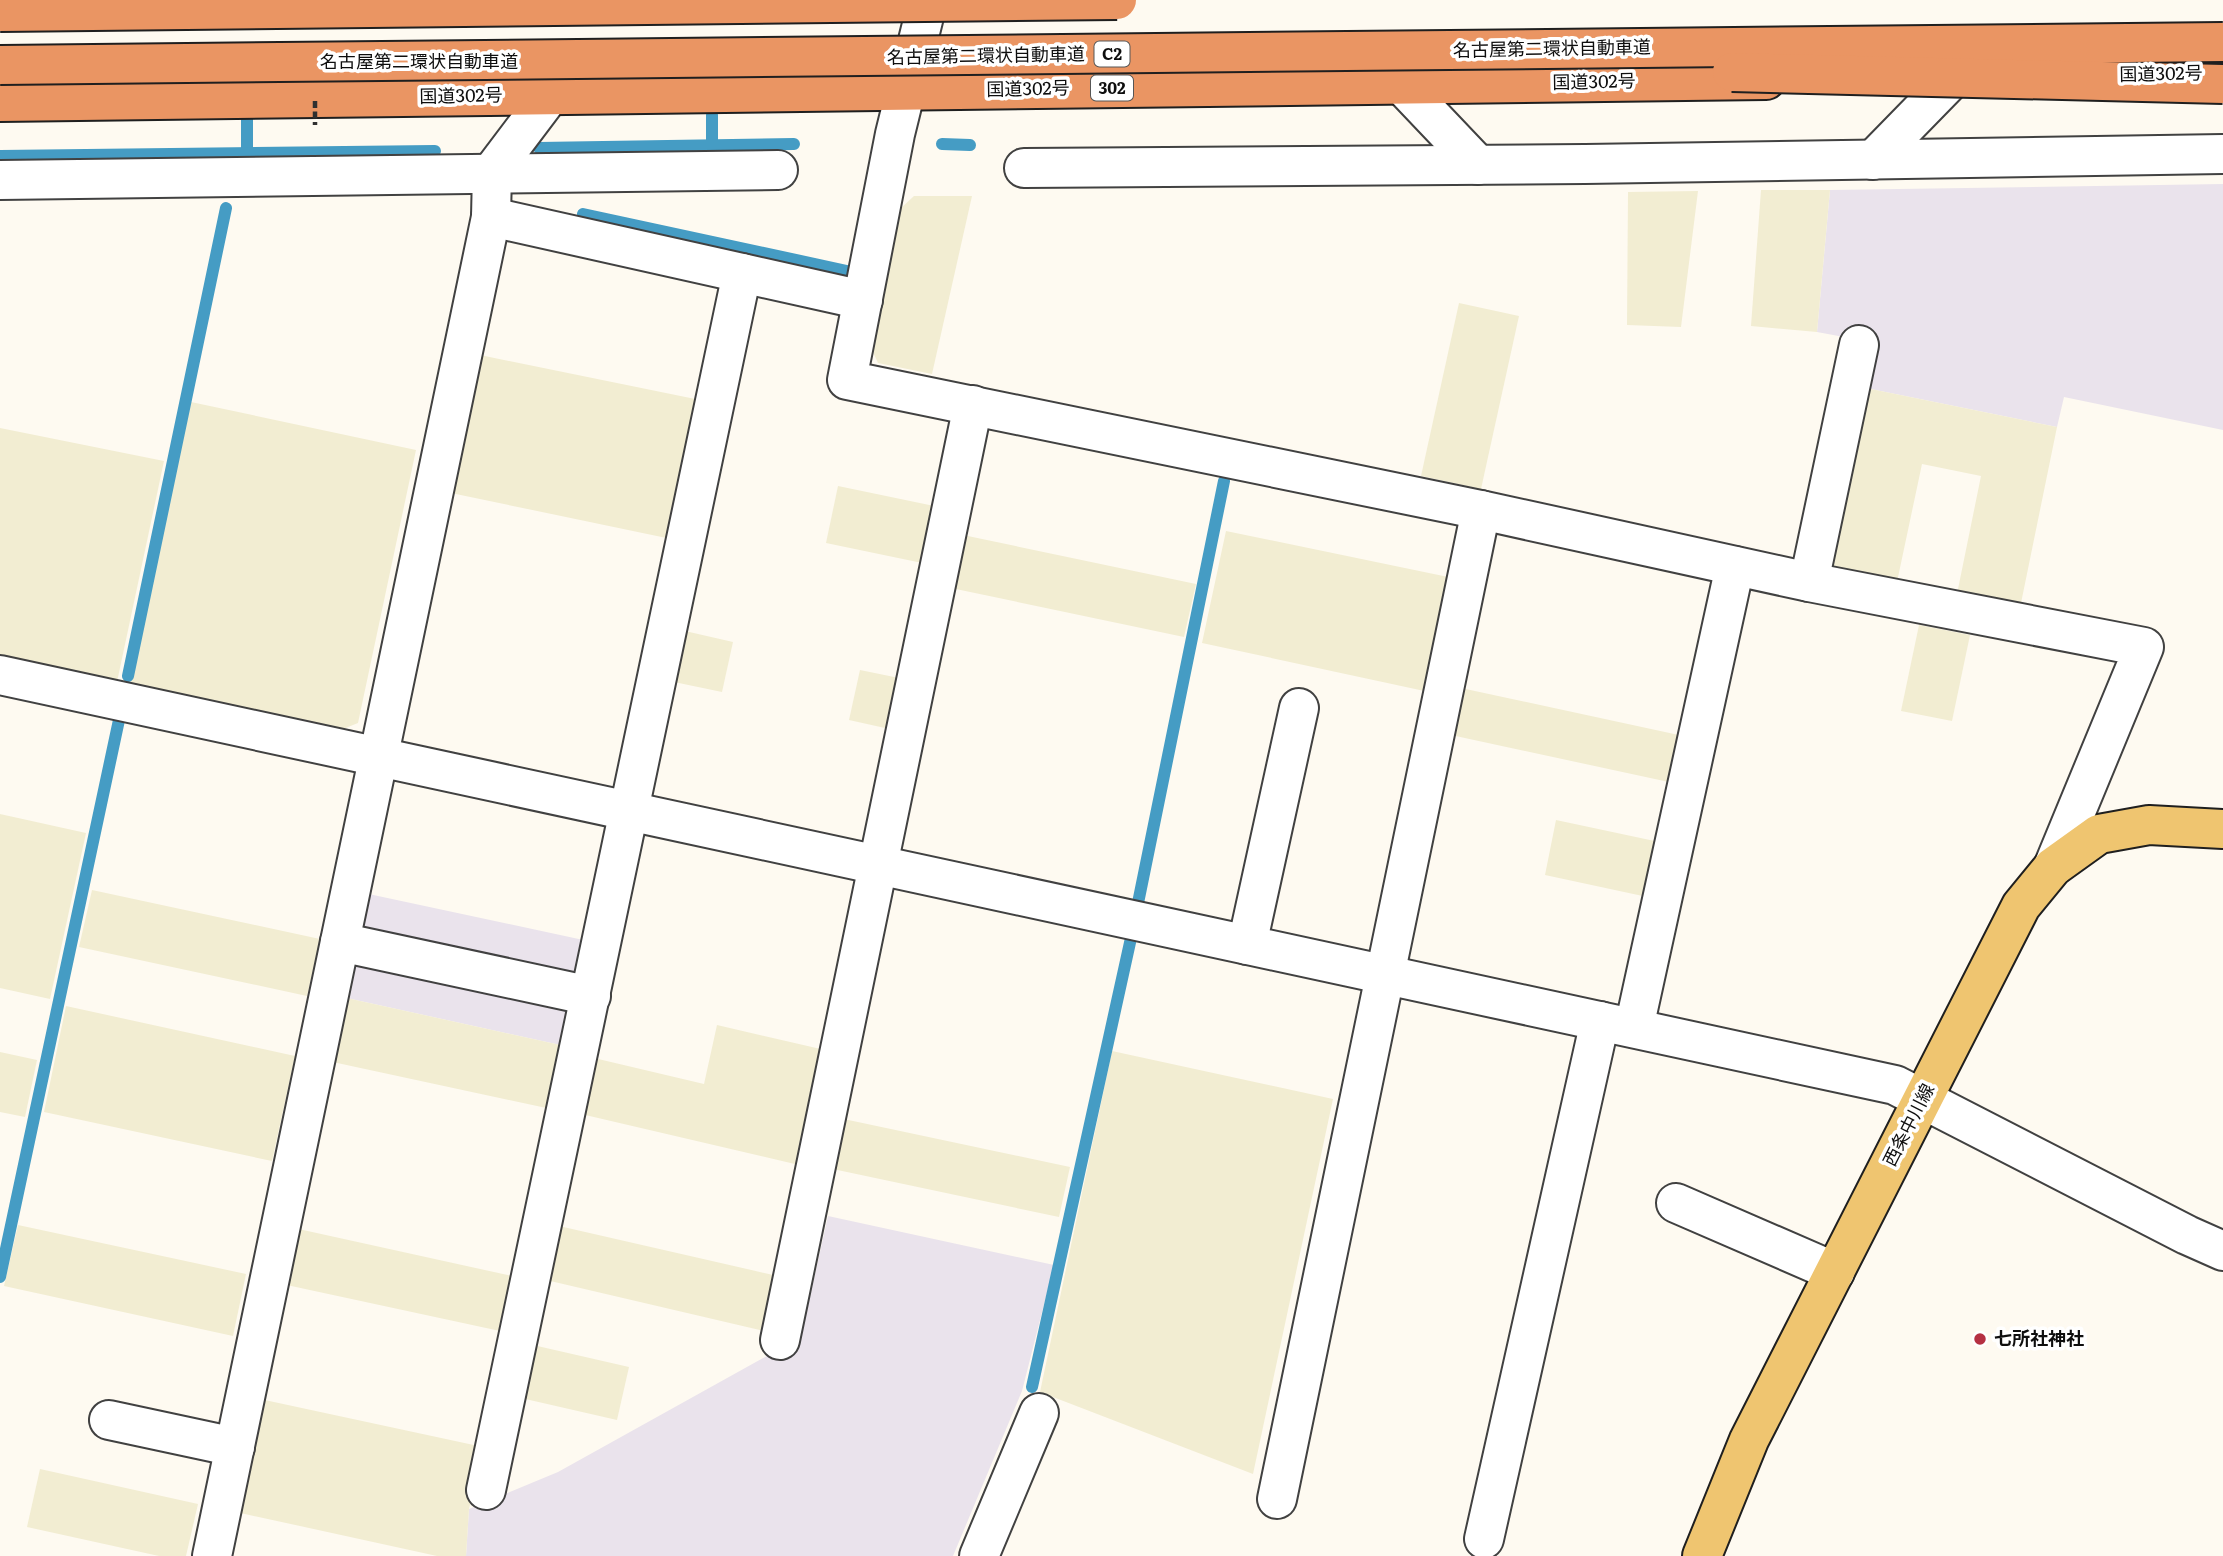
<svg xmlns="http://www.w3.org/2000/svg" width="2223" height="1556" font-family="Literata,'Noto Sans JP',serif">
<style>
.industrial{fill:#eae3ec}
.farmland{fill:#f2edd2}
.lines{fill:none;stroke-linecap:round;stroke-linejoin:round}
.stream{stroke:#459cc4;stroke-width:12}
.minor-casing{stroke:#414141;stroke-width:42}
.major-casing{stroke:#1f1f1f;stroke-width:42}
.highway-casing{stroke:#1f1f1f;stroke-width:42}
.minor{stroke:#fff;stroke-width:38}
.major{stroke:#efc570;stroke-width:38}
.highway{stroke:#ea9563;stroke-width:38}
.highway-bridge-casing{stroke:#1f1f1f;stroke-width:42;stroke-linecap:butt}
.path-bridge{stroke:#303030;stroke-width:4.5;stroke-dasharray:7 3.5;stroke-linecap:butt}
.highway-bridge{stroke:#ea9563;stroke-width:38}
.poi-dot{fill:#b53042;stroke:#fff;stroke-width:2.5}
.labels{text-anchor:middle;stroke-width:7;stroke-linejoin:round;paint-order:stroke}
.shield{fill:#fff;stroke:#565656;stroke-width:2}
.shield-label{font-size:16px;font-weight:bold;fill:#0e0e0e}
.street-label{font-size:18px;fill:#0e0e0e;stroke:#fff}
.poi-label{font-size:18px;font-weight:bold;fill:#0e0e0e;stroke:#fff;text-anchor:start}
</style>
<rect width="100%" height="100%" fill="#fefaf1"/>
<g class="industrial">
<polygon points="2223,184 2223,430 2064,397 2057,427 1861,387 1871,342 1817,332 1830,190"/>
<polygon points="364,893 588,941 565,1046 342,997"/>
<polygon points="828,1216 1054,1265 1022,1391 953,1556 466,1556 469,1509 558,1472 801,1337"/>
</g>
<g class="farmland">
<polygon points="1761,190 1830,190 1817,332 1751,326"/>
<polygon points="1698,191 1681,327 1627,325 1628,192"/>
<polygon points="914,196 972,196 932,374 878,363 871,348 899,210"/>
<polygon points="1459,303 1519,316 1481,489 1421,476"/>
<polygon points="480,355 705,401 676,540 451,493"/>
<polygon points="1861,387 2057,427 2020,608 1957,594 1981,476 1922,464 1897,582 1824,567"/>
<polygon points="191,402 416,450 358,723 343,729 130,685"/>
<polygon points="0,428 164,461 117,682 0,656"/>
<polygon points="838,486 939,507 927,564 826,543"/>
<polygon points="1226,531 1453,578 1429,692 1202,643"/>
<polygon points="963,535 1196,584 1184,637 951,588"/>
<polygon points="1919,625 1970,635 1952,721 1901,711"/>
<polygon points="685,631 733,642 722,692 674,682"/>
<polygon points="860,670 904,679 894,730 849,720"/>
<polygon points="1461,688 1688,737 1678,784 1451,735"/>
<polygon points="0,814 86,833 50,999 0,988"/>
<polygon points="1556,820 1664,843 1652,898 1545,875"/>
<polygon points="92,890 320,939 307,996 79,947"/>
<polygon points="342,997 565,1046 551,1109 328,1061"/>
<polygon points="66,1006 295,1056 272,1161 44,1112"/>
<polygon points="717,1025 825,1050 799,1165 581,1114 594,1058 704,1084"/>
<polygon points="1112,1051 1333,1099 1253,1474 1040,1392"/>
<polygon points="0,1052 37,1060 25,1117 0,1112"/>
<polygon points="839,1118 1070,1167 1059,1217 828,1168"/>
<polygon points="18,1225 246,1274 233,1336 4,1286"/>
<polygon points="559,1226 782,1277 768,1332 546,1280"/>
<polygon points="294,1228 512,1276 500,1331 282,1284"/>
<polygon points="533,1345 629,1367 617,1420 521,1398"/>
<polygon points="260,1399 483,1447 469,1509 466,1556 437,1556 236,1512"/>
<polygon points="40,1469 198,1504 186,1556 159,1556 27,1527"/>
</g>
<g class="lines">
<g class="stream">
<polyline points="247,113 247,153"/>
<polyline points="712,115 712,145"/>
<polyline points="942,144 970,145"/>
<polyline points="539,148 794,144"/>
<polyline points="0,156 435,151"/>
<polyline points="583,214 847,271"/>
<polyline points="128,676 226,208"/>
<polyline points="1138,903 1224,481"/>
<polyline points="0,1277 119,720"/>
<polyline points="1032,1387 1131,938"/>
</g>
<defs>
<g id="minor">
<polyline points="928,0 895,134 847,380 1481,510 1809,582 2144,647 2053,867"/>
<polyline points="1402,85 1478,165"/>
<polyline points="1873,160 1954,77"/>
<polyline points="1024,168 1585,164 2223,154"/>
<polyline points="0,180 778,170"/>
<polyline points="491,217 863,300"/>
<polyline points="1809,582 1859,345"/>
<polyline points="0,675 1895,1085 2187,1235 2223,1251"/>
<polyline points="340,942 591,996"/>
<polyline points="1247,945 1299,708"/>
<polyline points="1634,1028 1735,566"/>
<polyline points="1676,1203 1835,1272"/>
<polyline points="780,1340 973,405"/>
<polyline points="109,1420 235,1447"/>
<polyline points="486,1490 742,273"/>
<polyline points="1277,1499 1481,510"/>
<polyline points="1484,1539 1600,1021"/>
<polyline points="212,1556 491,217 492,172 550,95"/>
<polyline points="979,1556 1039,1413"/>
</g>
<polyline id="major" points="1702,1556 1749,1440 2021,906 2053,867 2099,834 2149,825 2223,829"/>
<polyline id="highway" points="0,102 1766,80"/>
</defs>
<use href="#minor" class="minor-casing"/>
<use href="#major" class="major-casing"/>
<use href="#highway" class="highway-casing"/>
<use href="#minor" class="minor"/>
<use href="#major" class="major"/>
<use href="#highway" class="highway"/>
<defs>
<g id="highway-bridge">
<polyline points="0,12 1117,0"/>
<polyline points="0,65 2223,42"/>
<polyline points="1732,72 2223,84"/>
</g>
</defs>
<use href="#highway-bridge" class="highway-bridge-casing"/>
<polyline class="path-bridge" points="315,101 315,125"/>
<use href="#highway-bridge" class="highway-bridge"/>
</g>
<circle class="poi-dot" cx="1980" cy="1339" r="7"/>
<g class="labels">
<g class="shield">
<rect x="1094.5" y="41.5" width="35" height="25" rx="5"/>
<rect x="1091" y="75.5" width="42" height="25" rx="5"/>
</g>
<g class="shield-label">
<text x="1112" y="60">C2</text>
<text x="1112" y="94">302</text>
</g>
<g class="street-label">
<text transform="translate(1552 49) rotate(-1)" y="6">名古屋第二環状自動車道</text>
<text transform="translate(986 56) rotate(-1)" y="6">名古屋第二環状自動車道</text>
<text x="419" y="68">名古屋第二環状自動車道</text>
<text transform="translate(2161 74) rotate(-1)" y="6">国道302号</text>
<text transform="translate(1594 82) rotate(-1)" y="6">国道302号</text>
<text transform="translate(1028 89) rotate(-1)" y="6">国道302号</text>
<text transform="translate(461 96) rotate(-1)" y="6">国道302号</text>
<text transform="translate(1909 1125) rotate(-63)" y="6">西条中川線</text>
</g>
<g class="poi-label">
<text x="1994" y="1345">七所社神社</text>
</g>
</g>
</svg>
